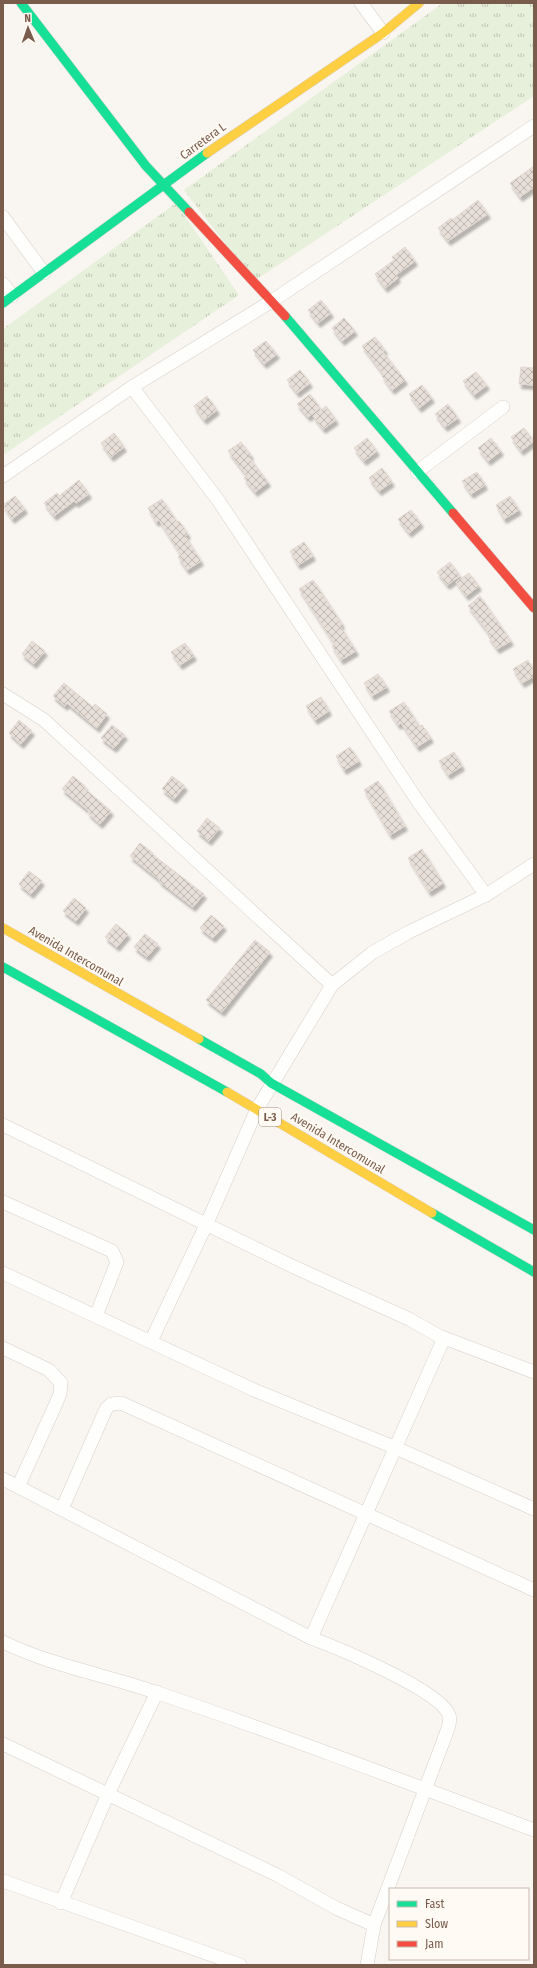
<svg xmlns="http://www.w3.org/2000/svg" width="537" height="1968" font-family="'Fira Sans Condensed',sans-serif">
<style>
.grass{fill:url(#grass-tufts)}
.building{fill:url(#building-cross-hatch);stroke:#e2d8d2;filter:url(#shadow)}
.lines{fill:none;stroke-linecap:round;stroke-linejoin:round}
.street-casing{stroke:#d7d1cb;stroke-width:14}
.fast-casing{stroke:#d9d2cb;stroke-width:10}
.slow-casing{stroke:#d9d2cb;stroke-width:10}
.jam-casing{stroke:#d9d2cb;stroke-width:10}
.street{stroke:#fefefd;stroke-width:13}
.fast{stroke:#16e098;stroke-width:9}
.slow{stroke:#ffcf43;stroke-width:9}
.jam{stroke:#f24e42;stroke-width:9}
.labels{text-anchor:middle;stroke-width:4;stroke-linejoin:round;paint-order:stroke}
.shield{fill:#fffaf3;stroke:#a28b7f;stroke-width:1}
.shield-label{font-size:11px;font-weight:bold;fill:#7a5c4d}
.street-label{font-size:12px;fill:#7a5c4d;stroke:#fffaf3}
</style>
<defs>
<pattern id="grass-tufts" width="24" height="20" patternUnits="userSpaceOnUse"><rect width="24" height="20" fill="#e7f0db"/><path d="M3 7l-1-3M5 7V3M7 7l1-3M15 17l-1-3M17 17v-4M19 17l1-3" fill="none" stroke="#c0c6b4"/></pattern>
<pattern id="building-cross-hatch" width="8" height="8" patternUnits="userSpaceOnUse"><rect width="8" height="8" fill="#e6ded7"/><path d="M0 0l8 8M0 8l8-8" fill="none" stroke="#bfb7b1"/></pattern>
<filter id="shadow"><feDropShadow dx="2.5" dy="4.5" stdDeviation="1" flood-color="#0004"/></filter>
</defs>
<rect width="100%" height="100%" fill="#f9f5f0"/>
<g class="grass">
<polygon points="443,3 534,3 534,96 254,281 184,190"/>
<polygon points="176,203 239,295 3,455 3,329"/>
</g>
<g class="building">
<polygon points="534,166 534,187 520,197 510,183"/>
<polygon points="478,200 488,214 448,241 438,228 451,218 452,220"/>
<polygon points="405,247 415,261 396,275 398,278 385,288 375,274 394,260 392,257"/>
<polygon points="321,300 331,313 318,323 308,310"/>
<polygon points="344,318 355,331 342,341 332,328"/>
<polygon points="375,337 385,350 383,352 405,380 392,390 382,376 384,375 362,346"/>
<polygon points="266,341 277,354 264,364 253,350"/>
<polygon points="521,367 534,368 534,385 519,384"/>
<polygon points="300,370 310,383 297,393 287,380"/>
<polygon points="476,372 487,385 474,395 463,381"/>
<polygon points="422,385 432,398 419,408 409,394"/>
<polygon points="310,394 320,408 308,417 297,404"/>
<polygon points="207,396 217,410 204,420 194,406"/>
<polygon points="448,404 458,418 445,427 435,414"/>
<polygon points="326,406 336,420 323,429 313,416"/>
<polygon points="524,428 534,441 521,451 511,437"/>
<polygon points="114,433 124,447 111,457 101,443"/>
<polygon points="367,438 377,451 364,461 354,448"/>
<polygon points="491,438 501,451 488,461 478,448"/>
<polygon points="241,442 251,455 249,457 268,482 255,492 244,478 247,476 228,451"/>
<polygon points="382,468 392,482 379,491 369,478"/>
<polygon points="477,472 485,485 471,494 462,481"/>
<polygon points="79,480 89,494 76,503 74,501 54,516 44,503 57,493 59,496"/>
<polygon points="15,496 25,509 12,519 3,505"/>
<polygon points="510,496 519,510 504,519 496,505"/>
<polygon points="162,499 177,522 179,521 188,534 185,536 201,561 187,570 178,557 181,555 159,520 156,522 148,508"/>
<polygon points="411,510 421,523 409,533 398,519"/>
<polygon points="304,542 313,556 298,565 290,551"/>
<polygon points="450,562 460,576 447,585 437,572"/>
<polygon points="469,573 479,586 466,596 456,582"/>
<polygon points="313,580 342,624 340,626 356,651 341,660 332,646 335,645 299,589"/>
<polygon points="480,596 511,641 497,649 488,636 490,635 468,606"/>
<polygon points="32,641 45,651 34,664 22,654"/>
<polygon points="185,643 194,656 180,665 171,652"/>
<polygon points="528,660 534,671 534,676 522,683 513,669"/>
<polygon points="378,674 387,687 372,696 364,683"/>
<polygon points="64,683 93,707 95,704 107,714 97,728 67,703 65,706 53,696"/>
<polygon points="321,697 329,711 315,720 306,706"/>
<polygon points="404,702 419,726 422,725 431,738 417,747 401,723 398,725 389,711"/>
<polygon points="19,720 32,731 21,744 9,733"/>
<polygon points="112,725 125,735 114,748 101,738"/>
<polygon points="350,747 359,761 344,770 336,756"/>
<polygon points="454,752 462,766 448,775 439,761"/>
<polygon points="73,776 85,786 84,788 111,811 100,824 88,813 89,811 62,789"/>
<polygon points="172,776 185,786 174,799 162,789"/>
<polygon points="378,781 405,826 390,835 364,790"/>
<polygon points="207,818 220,828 209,841 197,831"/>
<polygon points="140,843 153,853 152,854 204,894 193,907 159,881 160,880 130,856"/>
<polygon points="422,849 443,883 429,892 408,858"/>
<polygon points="29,871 42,881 31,894 19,884"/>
<polygon points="74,898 86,908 76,921 63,911"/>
<polygon points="211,915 224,926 213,938 200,928"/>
<polygon points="116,924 128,934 117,947 105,937"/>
<polygon points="145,934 158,944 147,957 134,947"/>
<polygon points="255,940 270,952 222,1012 206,1000"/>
</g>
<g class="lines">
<defs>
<g id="street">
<polyline points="361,3 383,33"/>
<polyline points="3,217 44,273"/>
<polyline points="3,284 12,296"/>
<polyline points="132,387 218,500 419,803 486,895"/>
<polyline points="417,472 503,407"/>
<polyline points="3,476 132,387 272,301 534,126"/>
<polyline points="3,694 44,720 332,985"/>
<polyline points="3,1125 294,1267 409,1319 439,1336 534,1372"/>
<polyline points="3,1202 112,1251 117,1262 96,1316"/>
<polyline points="3,1273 254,1390 396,1448 534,1509"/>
<polyline points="151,1341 207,1223 257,1109 332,985 372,953 407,933 486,895 534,864"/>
<polyline points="3,1348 49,1370 61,1383 60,1394 54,1408 18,1487"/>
<path d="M3,1479L311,1638C338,1648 441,1691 449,1715C452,1722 445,1735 443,1742L374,1925L367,1965"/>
<polyline points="62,1509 106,1409 111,1404 121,1403 534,1590"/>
<polyline points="311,1638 444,1338"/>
<path d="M3,1642C52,1666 107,1675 158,1693C285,1736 409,1783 534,1830"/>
<polyline points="3,1744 277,1875 336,1908 374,1925"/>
<polyline points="3,1881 240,1965"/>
<polyline points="61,1903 108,1794 157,1692"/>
</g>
<g id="fast">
<polyline points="21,3 146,166 189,212"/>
<polyline points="3,303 207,153"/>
<polyline points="285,316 453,513"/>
<polyline points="3,967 227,1092"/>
<polyline points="199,1039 261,1074 271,1083 534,1230"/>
<polyline points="432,1213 534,1272"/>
</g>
<g id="slow">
<polyline points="207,153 383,33 419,3"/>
<polyline points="3,928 199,1039"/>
<polyline points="227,1092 432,1213"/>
</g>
<g id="jam">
<polyline points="189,212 285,316"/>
<polyline points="453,513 534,608"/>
</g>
</defs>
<use href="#street" class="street-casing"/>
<use href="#fast" class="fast-casing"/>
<use href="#slow" class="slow-casing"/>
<use href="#jam" class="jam-casing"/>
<use href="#street" class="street"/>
<use href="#fast" class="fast"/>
<use href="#slow" class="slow"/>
<use href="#jam" class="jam"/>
</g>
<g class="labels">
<rect class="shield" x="259" y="1108" width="22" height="18" rx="3"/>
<g class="shield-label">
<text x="270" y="1121">L-3</text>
</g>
<g class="street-label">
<text transform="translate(203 141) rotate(-36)" y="4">Carretera L</text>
<text transform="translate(76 956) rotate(30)" y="4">Avenida Intercomunal</text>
<text transform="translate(338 1143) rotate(31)" y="4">Avenida Intercomunal</text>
</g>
</g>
<rect width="537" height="1968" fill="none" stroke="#7a5c4d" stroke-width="8"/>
<rect x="389" y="1888" width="140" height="72" fill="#fffaf3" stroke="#cabbb1"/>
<rect x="397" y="1901" width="20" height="6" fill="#16e098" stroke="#cabbb1"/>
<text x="425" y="1908" font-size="12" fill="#7a5c4d">Fast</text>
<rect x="397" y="1921" width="20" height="6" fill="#ffcf43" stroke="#cabbb1"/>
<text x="425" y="1928" font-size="12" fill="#7a5c4d">Slow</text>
<rect x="397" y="1941" width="20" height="6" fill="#f24e42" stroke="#cabbb1"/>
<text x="425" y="1948" font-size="12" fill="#7a5c4d">Jam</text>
<g transform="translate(28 28) rotate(358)" stroke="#fffaf3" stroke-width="3" paint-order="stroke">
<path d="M0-3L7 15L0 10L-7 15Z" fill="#7a5c4d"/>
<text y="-6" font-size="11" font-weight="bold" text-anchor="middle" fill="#7a5c4d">N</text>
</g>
</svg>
